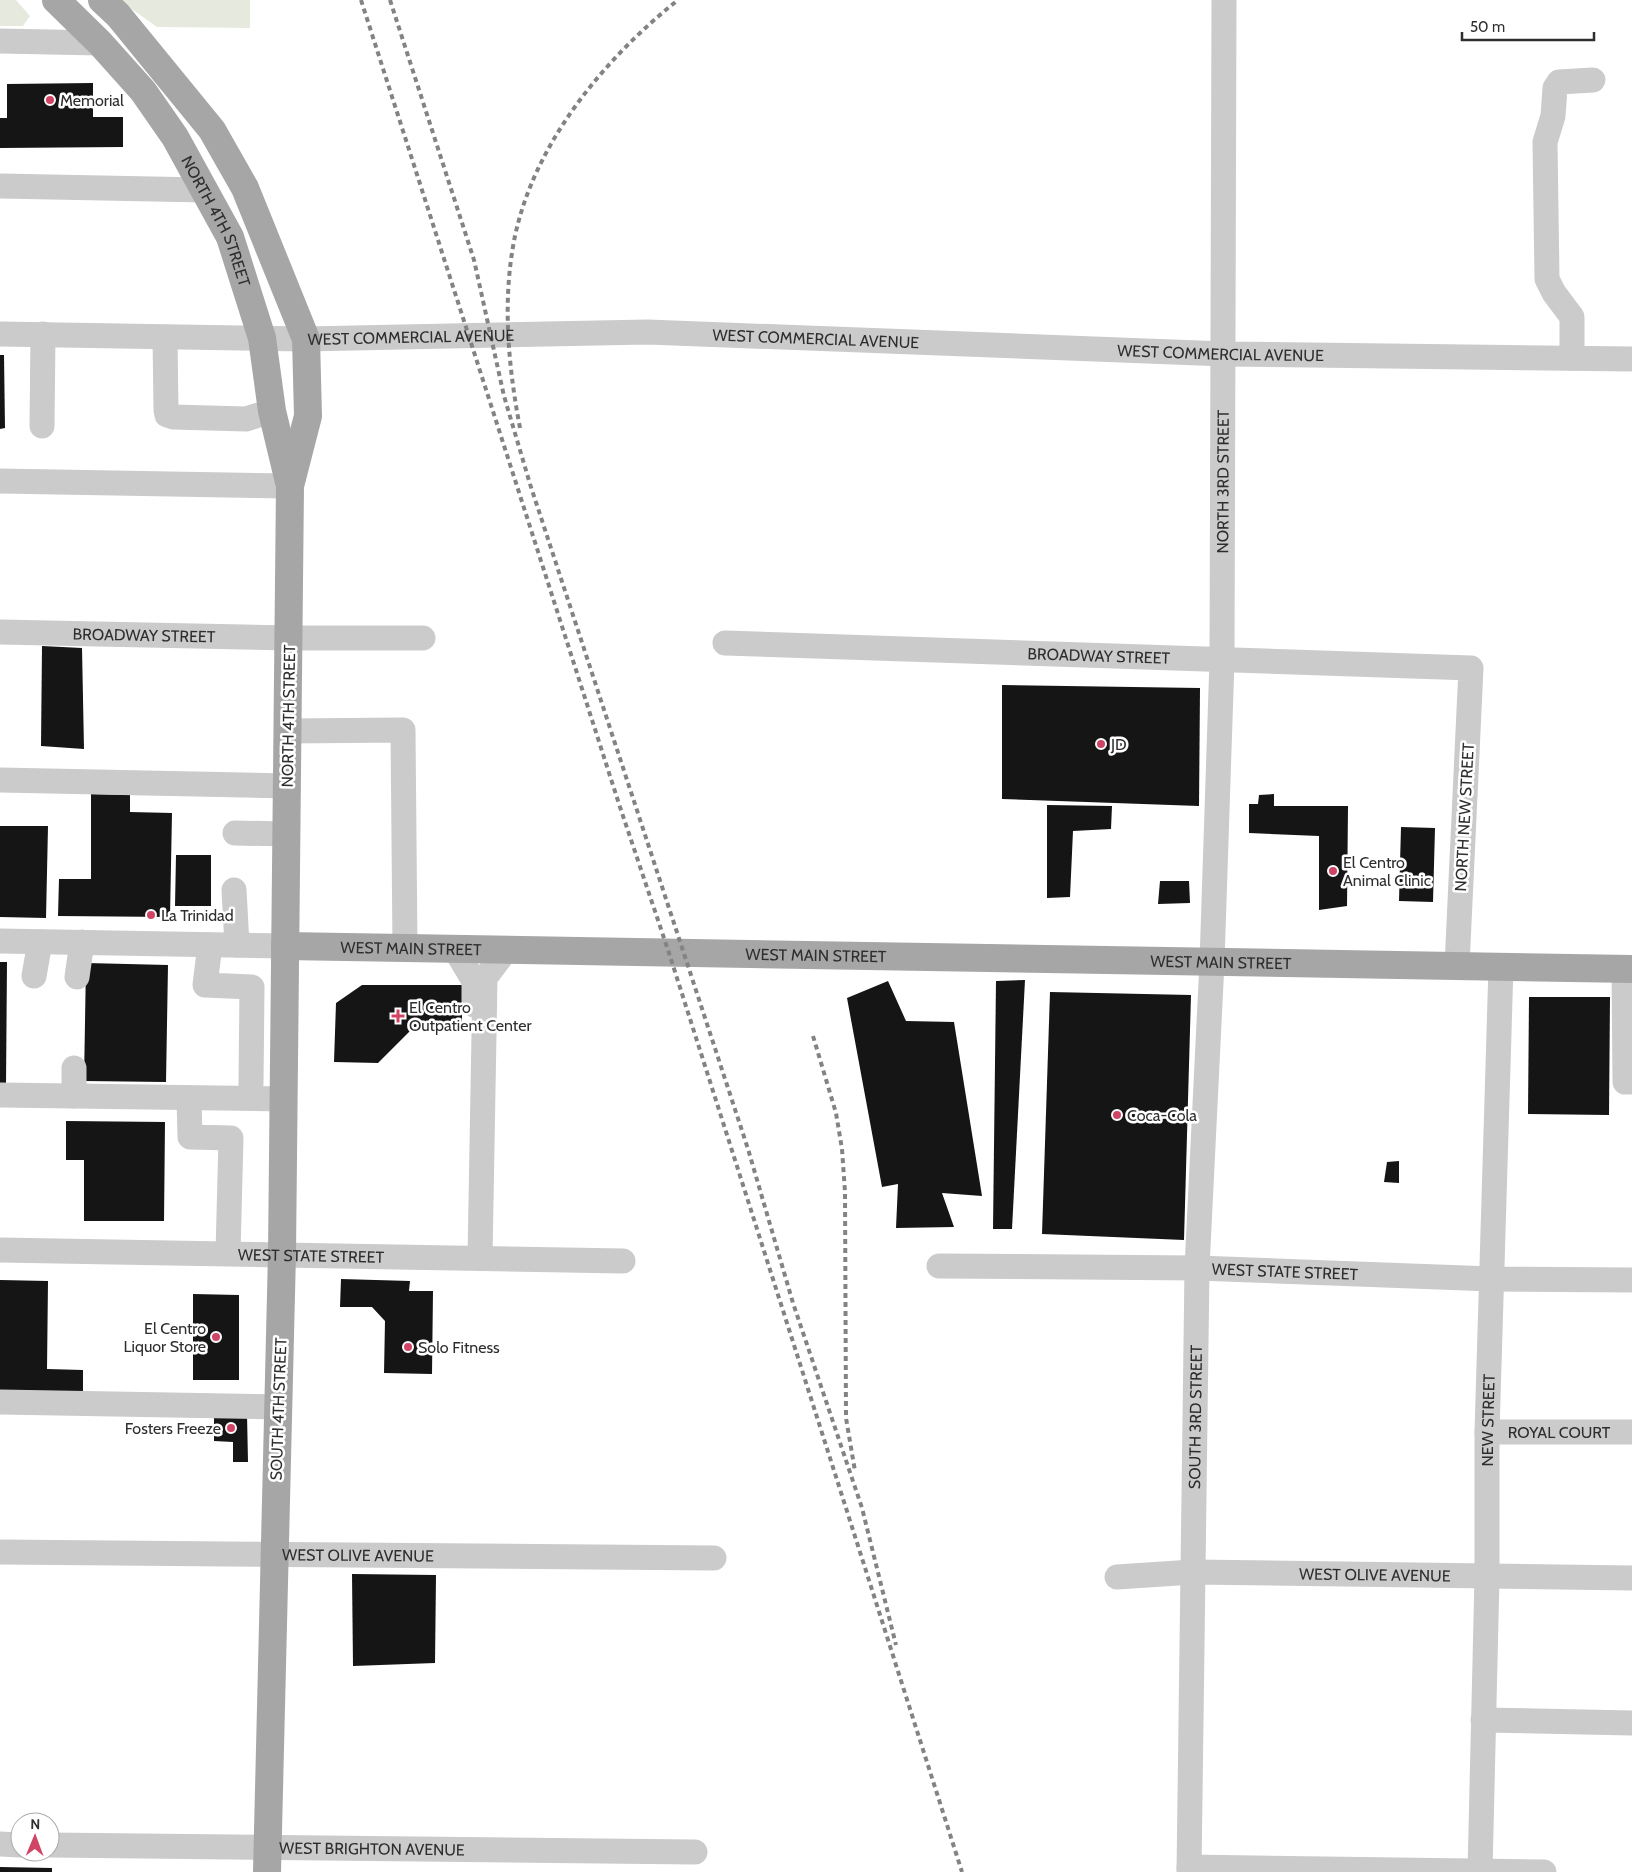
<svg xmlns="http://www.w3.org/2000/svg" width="1632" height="1872" font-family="Cabin,sans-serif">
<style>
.green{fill:#e6eade}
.building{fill:#151515}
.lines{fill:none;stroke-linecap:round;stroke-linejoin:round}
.minor{stroke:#cbcbcb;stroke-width:25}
.major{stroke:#a6a6a6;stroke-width:28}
.rail{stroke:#838383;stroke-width:4;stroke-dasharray:5 4;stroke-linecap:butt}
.poi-dot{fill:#d04565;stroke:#fff;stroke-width:2}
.labels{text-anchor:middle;stroke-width:5;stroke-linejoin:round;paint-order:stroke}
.poi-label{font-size:16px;fill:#2e2e2e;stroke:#fff;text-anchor:start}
.street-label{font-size:16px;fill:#2e2e2e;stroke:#fff}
</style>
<rect width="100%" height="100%" fill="#fff"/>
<g class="green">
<polygon points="0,0 16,0 30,16 23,26 0,26"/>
<polygon points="119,0 250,0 250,28 157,27"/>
</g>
<g class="building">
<polygon points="93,83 93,117 123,117 123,147 0,148 0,118 7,118 7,84"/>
<polygon points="0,355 4,355 5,428 0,429"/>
<polygon points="42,646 82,648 84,749 41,746"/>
<polygon points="1002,685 1200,688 1199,806 1002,799"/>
<polygon points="91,794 130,795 130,812 172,813 170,917 58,916 59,879 91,879"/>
<polygon points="1274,794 1274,806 1348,806 1347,906 1319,910 1319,836 1249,833 1249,804 1258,804 1259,795"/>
<polygon points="1047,805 1112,806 1111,829 1073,831 1070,897 1047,898"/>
<polygon points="0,826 48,826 46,918 0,917"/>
<polygon points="1401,827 1435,828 1433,902 1399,901"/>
<polygon points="176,855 211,855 211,906 175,906"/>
<polygon points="1160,881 1189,881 1190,903 1158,904"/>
<polygon points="0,962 7,962 6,1085 0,1085"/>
<polygon points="86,963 168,965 166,1082 84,1081"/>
<polygon points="1025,980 1012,1229 993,1229 996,981"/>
<polygon points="888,981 906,1021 954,1022 982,1196 942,1193 954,1227 896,1228 898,1184 882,1187 847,998"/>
<polygon points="362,985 462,985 462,1029 412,1029 378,1063 334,1062 336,1003"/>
<polygon points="1050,992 1191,995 1184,1240 1042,1234"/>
<polygon points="1529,997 1610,997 1609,1115 1528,1114"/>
<polygon points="66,1121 165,1122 164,1221 84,1221 84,1160 66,1160"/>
<polygon points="1399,1161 1399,1183 1384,1182 1387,1162"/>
<polygon points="341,1279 410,1281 409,1291 433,1291 432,1374 384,1373 385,1321 372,1307 340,1307"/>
<polygon points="0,1280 48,1281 47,1369 83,1370 83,1397 0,1396"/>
<polygon points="193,1294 239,1295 239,1380 193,1380"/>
<polygon points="214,1414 247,1414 248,1462 233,1462 233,1442 214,1441"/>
<polygon points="352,1574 436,1575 435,1663 353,1666"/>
<polygon points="0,1867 52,1868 52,1872 0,1872"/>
</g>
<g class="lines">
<g class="minor">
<polyline points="0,41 100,43"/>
<polyline points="0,186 204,190"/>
<path id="s1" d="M0,334L306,339L648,332L1225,354L1632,359"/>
<polyline points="165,337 166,410 167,415 173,417 246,419 272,411"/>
<polyline points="1572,358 1572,317 1554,293 1547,279 1545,142 1553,116 1555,88 1559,82 1593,80"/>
<polyline points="42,426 43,334"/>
<polyline points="0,481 290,486"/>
<path id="s2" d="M0,632L289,638H423"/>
<path id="s3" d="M725,643L1471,668L1457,966"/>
<polyline points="287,731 403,730 405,948"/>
<polyline points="0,780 287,786"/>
<polyline points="235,833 286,834"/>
<polyline points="234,890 237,945"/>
<polyline points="0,941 285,946"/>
<polyline points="210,945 205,985 252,987 251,1084"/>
<polyline points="455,949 474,981 474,1005"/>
<polyline points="1624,968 1625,1082 1632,1082"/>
<polyline points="34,976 40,942"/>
<polyline points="77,977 82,942"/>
<polyline points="74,1068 74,1096"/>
<polyline points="0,1095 284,1099"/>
<polyline points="189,1098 190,1137 231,1138 228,1253"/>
<path id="s4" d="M0,1250L623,1261"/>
<polyline points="480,1258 485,978 506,950"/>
<path id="s5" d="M939,1266L1197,1268L1492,1279L1632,1280"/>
<polyline points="0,1402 278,1407"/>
<path id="s6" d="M1487,1432H1632"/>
<path id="s7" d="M0,1552L714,1558"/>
<path id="s8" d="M1117,1577L1193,1572L1632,1578"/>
<polyline points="1483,1720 1632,1723"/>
<polyline points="0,1844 20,1845"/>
<path id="s9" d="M50,1845L695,1852"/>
<polyline points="1189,1867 1544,1872"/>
<path id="s10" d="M1189,1872L1197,1268L1212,962L1222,660L1224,0"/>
<path id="s11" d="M1480,1872L1487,1577V1432L1501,966"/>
</g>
<g class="major">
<path id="s12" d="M56,0L100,43L143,91L175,137L230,237L262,338L272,411L289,482"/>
<polyline points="102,0 118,15 212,130 245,188 306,339 308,416 290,486 282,1253 267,1872"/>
<path id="s13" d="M285,946L1632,969"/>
</g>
<g class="rail">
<polyline points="361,0 619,804 669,953 962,1872"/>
<polyline points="390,0 474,260 504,396 530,484 748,1149 793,1303 862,1508 896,1645"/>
<path d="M520,428C508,365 502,299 515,236C535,142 605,58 678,0"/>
<polyline points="813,1036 836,1113 842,1149 845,1192 846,1418 855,1471"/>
</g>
</g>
<g class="poi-dot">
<circle cx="50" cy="100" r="5"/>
<circle cx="1101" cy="744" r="5"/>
<circle cx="1333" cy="871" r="5"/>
<circle cx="151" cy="915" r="5"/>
<path d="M395.5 1008.5h5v5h5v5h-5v5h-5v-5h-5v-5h5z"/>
<circle cx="1117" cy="1115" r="5"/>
<circle cx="216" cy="1337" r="5"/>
<circle cx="408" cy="1347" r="5"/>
<circle cx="231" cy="1428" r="5"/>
</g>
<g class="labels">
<g class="poi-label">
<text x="60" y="106">Memorial</text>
<text x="1111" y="750">JD</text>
<text x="1343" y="868">El Centro<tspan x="1343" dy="18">Animal Clinic</tspan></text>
<text x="161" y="921">La Trinidad</text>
<text x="409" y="1013">El Centro<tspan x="409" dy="18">Outpatient Center</tspan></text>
<text x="1127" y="1121">Coca-Cola</text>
<text x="206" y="1334" text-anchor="end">El Centro<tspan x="206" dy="18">Liquor Store</tspan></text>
<text x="418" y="1353">Solo Fitness</text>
<text x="221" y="1434" text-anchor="end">Fosters Freeze</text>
</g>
<g class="street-label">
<text dy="6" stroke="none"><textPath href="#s12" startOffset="276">NORTH 4TH STREET</textPath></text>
<text dy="6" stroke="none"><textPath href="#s1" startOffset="411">WEST COMMERCIAL AVENUE</textPath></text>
<text dy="6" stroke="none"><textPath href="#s1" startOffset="816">WEST COMMERCIAL AVENUE</textPath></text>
<text dy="6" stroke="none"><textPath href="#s1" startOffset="1221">WEST COMMERCIAL AVENUE</textPath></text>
<text dy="6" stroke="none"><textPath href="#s10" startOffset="1391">NORTH 3RD STREET</textPath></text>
<text dy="6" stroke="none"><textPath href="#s2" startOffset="144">BROADWAY STREET</textPath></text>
<text dy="6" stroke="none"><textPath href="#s3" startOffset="374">BROADWAY STREET</textPath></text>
<text transform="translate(288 716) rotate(-89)" y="6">NORTH 4TH STREET</text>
<text transform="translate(1464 817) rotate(-87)" y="6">NORTH NEW STREET</text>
<text dy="6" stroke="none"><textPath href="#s13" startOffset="126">WEST MAIN STREET</textPath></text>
<text dy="6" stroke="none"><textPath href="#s13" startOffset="531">WEST MAIN STREET</textPath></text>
<text dy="6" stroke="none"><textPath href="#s13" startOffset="936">WEST MAIN STREET</textPath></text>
<text dy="6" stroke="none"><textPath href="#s4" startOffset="311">WEST STATE STREET</textPath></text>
<text dy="6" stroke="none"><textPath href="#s5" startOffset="346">WEST STATE STREET</textPath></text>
<text transform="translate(278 1409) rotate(-88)" y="6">SOUTH 4TH STREET</text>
<text dy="6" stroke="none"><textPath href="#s10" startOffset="455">SOUTH 3RD STREET</textPath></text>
<text dy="6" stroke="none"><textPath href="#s11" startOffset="452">NEW STREET</textPath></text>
<text dy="6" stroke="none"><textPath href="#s6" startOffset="72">ROYAL COURT</textPath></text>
<text dy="6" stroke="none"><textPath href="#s7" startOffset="358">WEST OLIVE AVENUE</textPath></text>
<text dy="6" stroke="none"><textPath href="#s8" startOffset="258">WEST OLIVE AVENUE</textPath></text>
<text dy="6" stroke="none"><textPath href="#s9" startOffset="322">WEST BRIGHTON AVENUE</textPath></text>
</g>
</g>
<g transform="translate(35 1837) rotate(1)"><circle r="24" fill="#ffffff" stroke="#ababab"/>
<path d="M0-4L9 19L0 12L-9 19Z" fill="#d04565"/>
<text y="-8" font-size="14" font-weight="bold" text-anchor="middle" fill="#2e2e2e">N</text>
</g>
<path d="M1462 32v8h132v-8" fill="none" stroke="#2e2e2e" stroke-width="2.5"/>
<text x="1470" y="32" font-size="15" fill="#2e2e2e" stroke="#ffffff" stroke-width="4" paint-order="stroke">50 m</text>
</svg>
